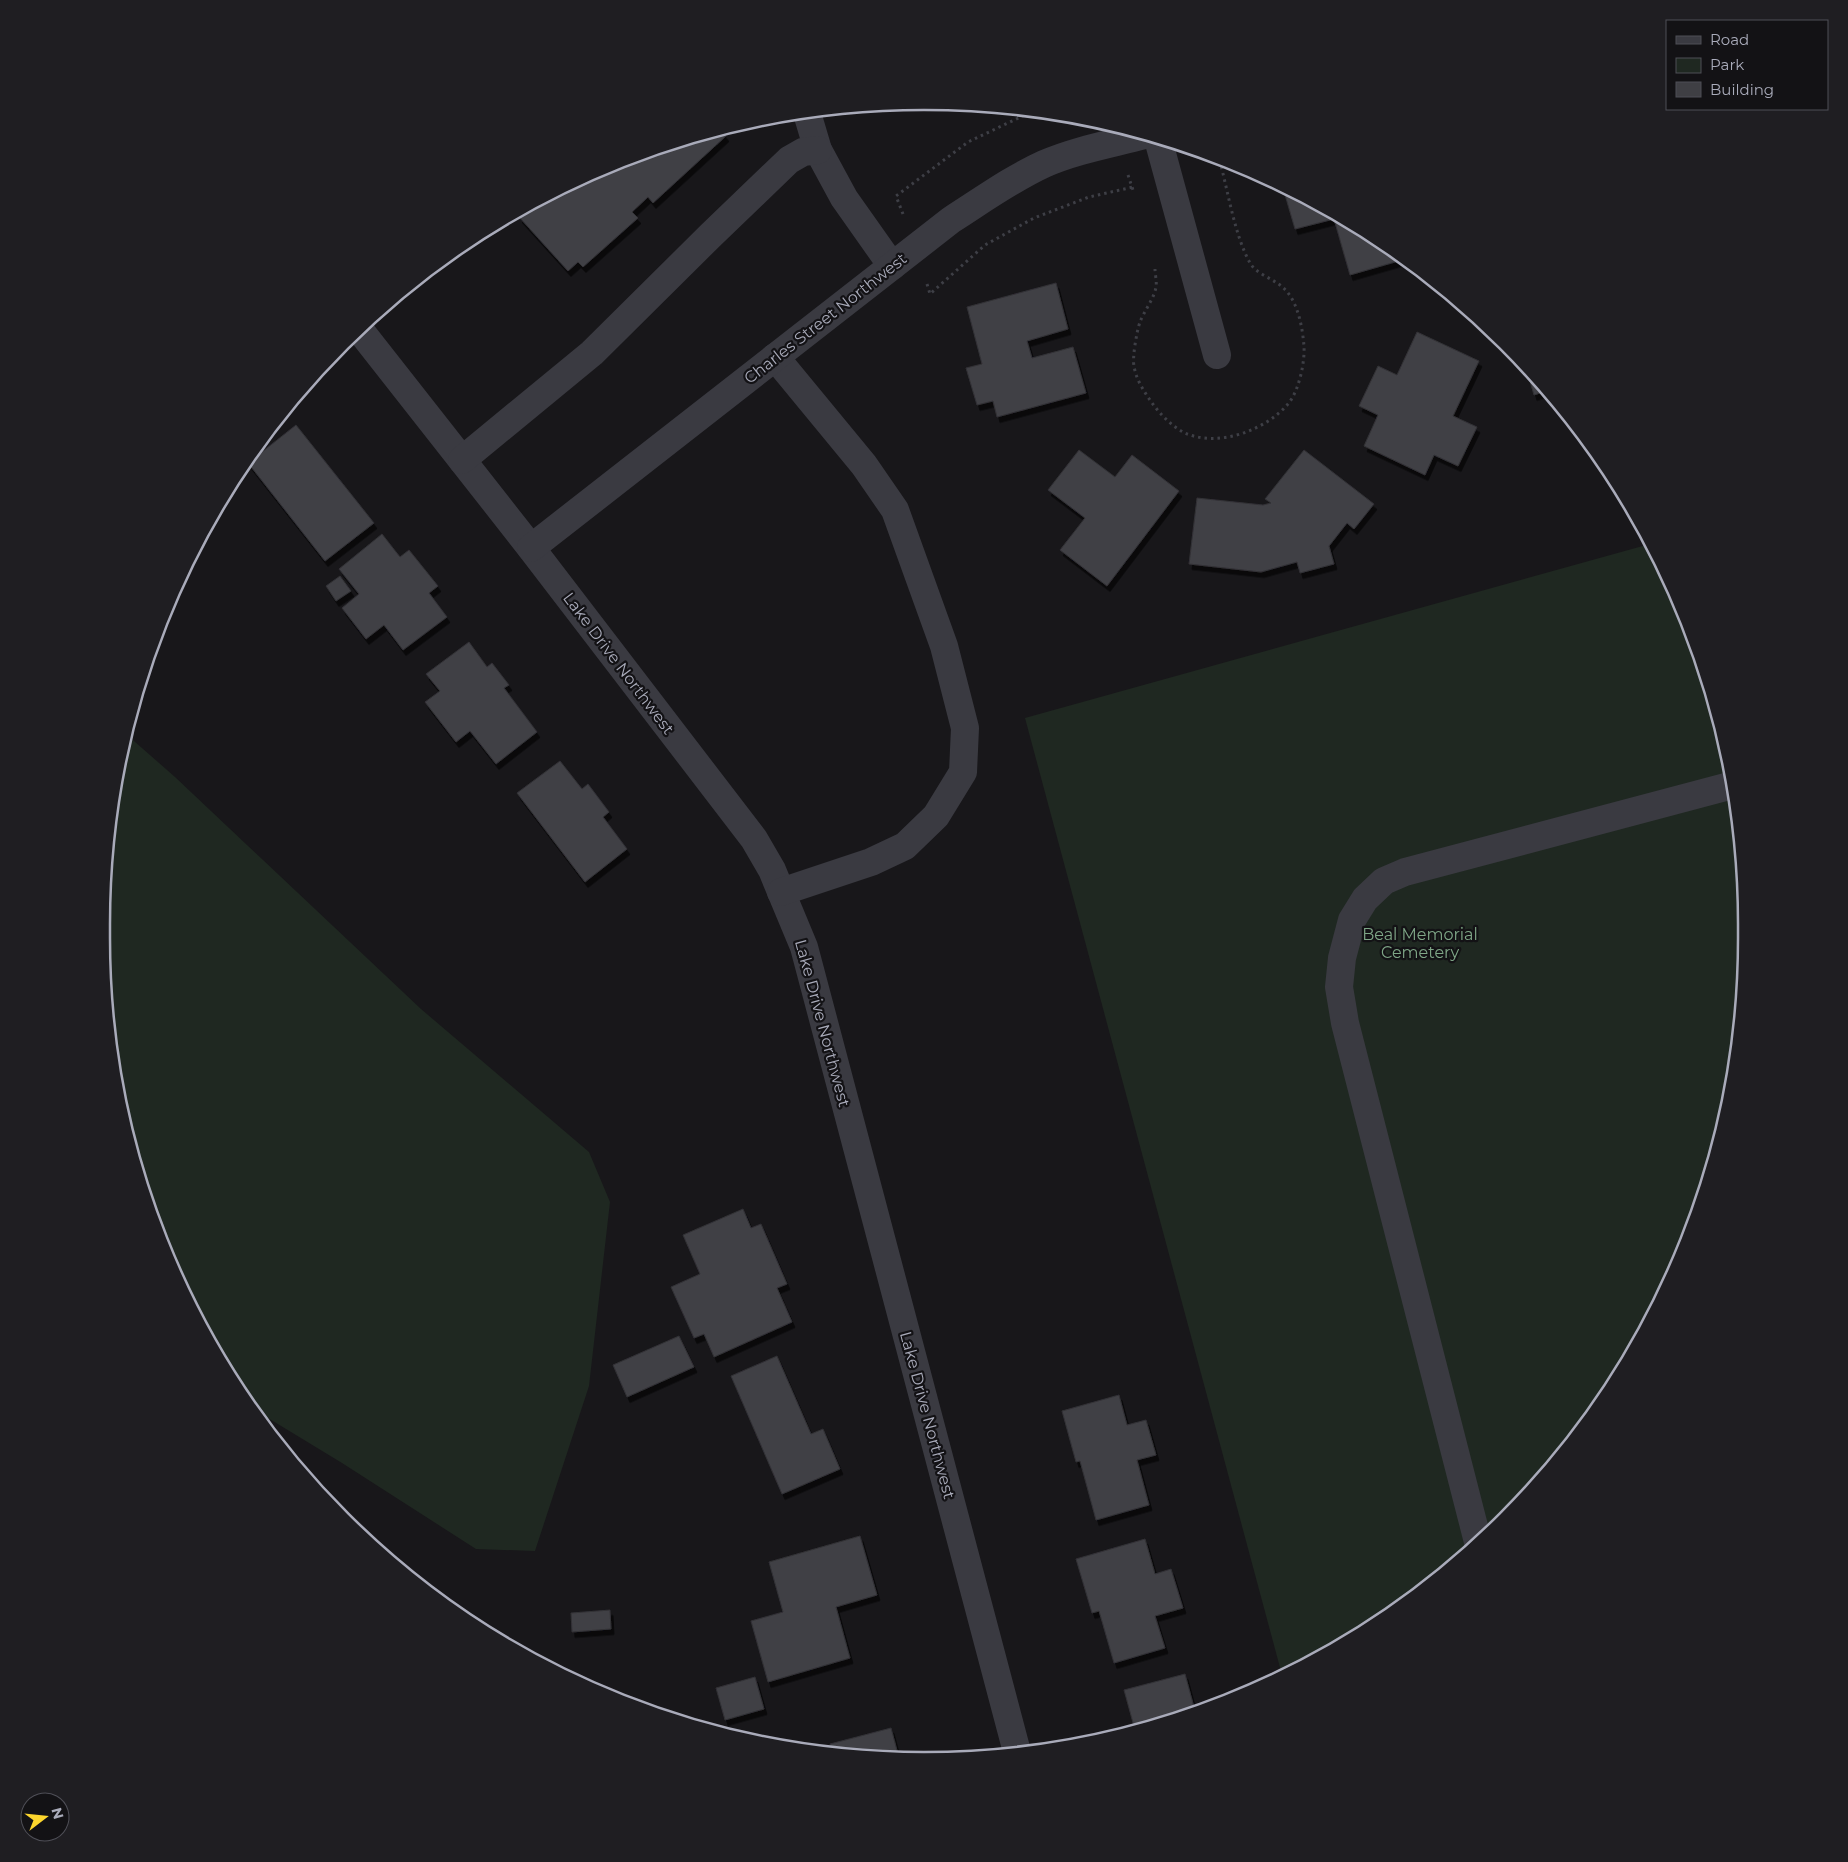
<svg xmlns="http://www.w3.org/2000/svg" width="1848" height="1862" font-family="Montserrat,sans-serif">
<style>
.green{fill:#1f2821}
.building{fill:#3f3f44;stroke:#323136;filter:url(#shadow)}
.lines{fill:none;stroke-linecap:round;stroke-linejoin:round}
.path{stroke:#3e3f46;stroke-width:3;stroke-dasharray:2.5 4;stroke-linecap:butt}
.minor{stroke:#3a3a41;stroke-width:28}
.labels{text-anchor:middle;stroke-width:4.5;stroke-linejoin:round;paint-order:stroke}
.street-label{font-size:16px;fill:#a9abba;stroke:#131215}
.park-label{font-size:16px;fill:#7fa687;stroke:#131215}
.rim{fill:none;stroke:#a9abba;stroke-width:2.5}
</style>
<defs>
<filter id="shadow"><feDropShadow dx="3" dy="5.5" stdDeviation="0" flood-color="#0009"/></filter>
</defs>
<rect width="100%" height="100%" fill="#18171a"/>
<g class="green">
<polygon points="1650,544 1684,609 1731,763 1747,924 1731,1098 1684,1253 1608,1395 1506,1520 1381,1622 1282,1675 1025,718"/>
<polygon points="126,734 175,777 421,1009 589,1152 610,1202 589,1386 535,1551 476,1549 342,1463 250,1407 240,1395 164,1253 117,1099 101,938 117,764"/>
</g>
<g class="building">
<polygon points="721,130 726,136 653,203 648,197 632,212 638,218 583,267 578,262 568,271 519,217 529,207 609,164"/>
<polygon points="1283,188 1381,240 1401,256 1402,260 1350,275 1334,219 1295,229"/>
<polygon points="1056,283 1068,329 1027,341 1032,358 1073,347 1086,393 997,417 993,401 977,405 966,368 982,364 967,307"/>
<polygon points="1417,332 1479,361 1453,416 1477,427 1458,466 1434,455 1425,475 1364,446 1378,415 1359,406 1378,366 1397,375"/>
<polygon points="1526,367 1546,391 1534,395"/>
<polygon points="296,425 374,523 325,561 248,463"/>
<polygon points="1079,450 1115,477 1132,455 1179,491 1107,586 1060,550 1085,518 1048,490"/>
<polygon points="1304,450 1374,504 1354,529 1347,523 1329,546 1334,564 1300,573 1297,562 1261,572 1189,564 1197,498 1263,505 1271,503 1265,499"/>
<polygon points="382,534 400,557 409,550 438,586 429,593 447,617 403,650 384,625 366,639 342,608 359,594 339,569"/>
<polygon points="340,576 351,591 336,601 326,586"/>
<polygon points="469,642 487,667 492,663 509,685 504,688 537,732 496,764 470,731 456,742 425,702 440,691 426,674"/>
<polygon points="560,761 582,789 588,784 609,812 603,817 627,849 585,882 517,793"/>
<polygon points="743,1209 751,1228 761,1224 787,1284 777,1288 792,1322 714,1357 704,1334 694,1338 671,1287 700,1274 683,1235"/>
<polygon points="679,1336 694,1367 627,1397 613,1365"/>
<polygon points="777,1356 811,1434 823,1429 840,1469 782,1494 731,1376"/>
<polygon points="1119,1395 1127,1425 1146,1420 1156,1455 1137,1460 1149,1505 1096,1520 1080,1461 1076,1462 1062,1411"/>
<polygon points="860,1536 877,1595 836,1607 850,1658 768,1682 751,1621 783,1612 769,1562"/>
<polygon points="1145,1539 1155,1574 1171,1569 1183,1608 1155,1616 1165,1648 1114,1663 1099,1611 1092,1613 1076,1559"/>
<polygon points="610,1610 611,1629 572,1632 571,1613"/>
<polygon points="1185,1674 1195,1711 1135,1730 1124,1690"/>
<polygon points="755,1677 764,1709 725,1720 716,1688"/>
<polygon points="891,1728 899,1758 832,1752 830,1744"/>
</g>
<g class="lines">
<g class="path">
<polyline points="1128,175 1134,193"/>
<polyline points="903,214 896,196 968,142 1031,112"/>
<path d="M1155,269C1155,274 1157,282 1156,287C1154,299 1144,311 1140,322C1137,330 1132,358 1134,366C1136,379 1143,390 1150,400C1159,413 1171,426 1185,433C1218,448 1266,430 1288,404C1299,391 1305,362 1304,346C1302,324 1297,295 1277,283C1268,277 1255,272 1250,263C1234,234 1228,190 1219,158"/>
<polyline points="927,284 930,294 985,245 1034,218 1089,197 1133,187"/>
</g>
<g class="minor">
<polyline points="807,113 818,150 844,198 892,266"/>
<polyline points="1158,139 1217,355"/>
<polyline points="359,329 531,548 754,839 772,870 804,947 1017,1752"/>
<polyline points="775,357 864,465 895,510 944,646 965,728 963,772 936,816 905,846 871,862 781,892"/>
<polyline points="462,460 592,353 711,235 789,160 803,152 818,150"/>
<path d="M531,548L951,220C981,201 1011,179 1044,164C1076,150 1111,144 1145,135"/>
<polyline points="1478,1542 1345,1023 1339,987 1342,958 1352,920 1365,899 1384,881 1405,872 1733,785"/>
</g>
</g>
<g class="labels">
<g class="street-label">
<text transform="translate(825 318) rotate(-38)" y="6">Charles Street Northwest</text>
<text transform="translate(619 663) rotate(53)" y="6">Lake Drive Northwest</text>
<text transform="translate(823 1023) rotate(75)" y="6">Lake Drive Northwest</text>
<text transform="translate(928 1415) rotate(75)" y="6">Lake Drive Northwest</text>
</g>
<g class="park-label">
<text x="1420" y="940">Beal Memorial<tspan x="1420" dy="18">Cemetery</tspan></text>
</g>
</g>
<path d="M0 0H1848V1862H0ZM924 110H924A814 814 0 0 1 1738 924V938A814 814 0 0 1 924 1752H924A814 814 0 0 1 110 938V924A814 814 0 0 1 924 110Z" fill="#1f1e22" fill-rule="evenodd"/>
<path class="rim" d="M924 110H924A814 814 0 0 1 1738 924V938A814 814 0 0 1 924 1752H924A814 814 0 0 1 110 938V924A814 814 0 0 1 924 110Z"/>
<rect x="1666" y="20" width="162" height="90" fill="#131215" stroke="#4f4f57"/>
<rect x="1676" y="36" width="25" height="8" fill="#3a3a41" stroke="#4f4f57"/>
<text x="1710" y="45" font-size="15" fill="#a9abba">Road</text>
<rect x="1676" y="58" width="25" height="15" fill="#1f2821" stroke="#4f4f57"/>
<text x="1710" y="70" font-size="15" fill="#a9abba">Park</text>
<rect x="1676" y="82" width="25" height="15" fill="#3f3f44" stroke="#4f4f57"/>
<text x="1710" y="95" font-size="15" fill="#a9abba">Building</text>
<g transform="translate(45 1817) rotate(74)"><circle r="24" fill="#131215" stroke="#4f4f57"/>
<path d="M0-4L9 19L0 12L-9 19Z" fill="#fcd52d"/>
<text y="-8" font-size="14" font-weight="bold" text-anchor="middle" fill="#a9abba">N</text>
</g>
</svg>
